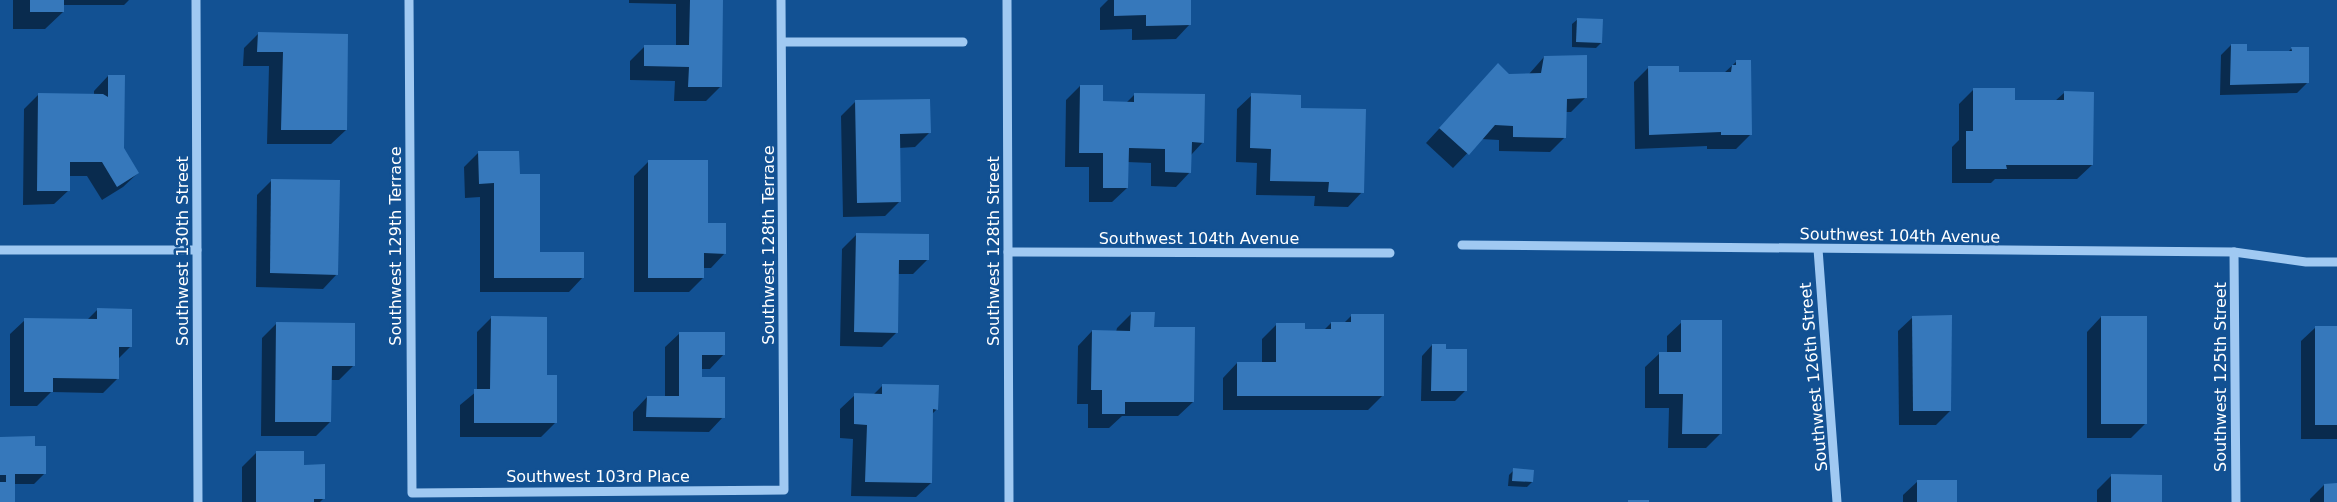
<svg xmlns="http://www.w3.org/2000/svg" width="2337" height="502" font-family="'DejaVu Sans',sans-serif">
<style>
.shadow{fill:#0007}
.building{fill:#3678bb}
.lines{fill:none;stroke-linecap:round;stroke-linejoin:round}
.minor{stroke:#a0c9f2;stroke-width:9}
.labels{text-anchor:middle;stroke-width:5;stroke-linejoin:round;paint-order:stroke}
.street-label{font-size:16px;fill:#fff;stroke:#125193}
</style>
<rect width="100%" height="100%" fill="#125193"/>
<g class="shadow">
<polygon points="13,0 129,0 124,5 63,5 63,12 45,29 13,29"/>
<polygon points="629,0 721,0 721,86 706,101 674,101 675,81 630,80 630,61 645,46 676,47 676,4 629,3"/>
<polygon points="1108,0 1189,0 1190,24 1176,39 1132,40 1132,29 1100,30 1100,8"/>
<polygon points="1578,19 1601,43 1596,48 1572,47 1572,24"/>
<polygon points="258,34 347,35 346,130 331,144 267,144 269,66 243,66 244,48"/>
<polygon points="2231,45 2246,52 2287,53 2292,48 2307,83 2297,93 2220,95 2221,55"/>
<polygon points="1544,57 1586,97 1571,112 1566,112 1565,137 1550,152 1499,151 1499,140 1481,139 1453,168 1426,143 1498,65 1509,75 1529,74"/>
<polygon points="1737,61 1751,134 1736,149 1707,149 1707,146 1635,149 1634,82 1649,67 1678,73 1724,73"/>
<polygon points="108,76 123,148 138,173 123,187 102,200 87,176 69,176 69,190 54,204 23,205 24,109 38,95 94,95 94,91"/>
<polygon points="1080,86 1102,103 1126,103 1135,94 1203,142 1191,155 1190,172 1176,187 1151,186 1151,163 1127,162 1127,188 1112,202 1089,202 1089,167 1065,167 1066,100"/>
<polygon points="1974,89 2014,101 2055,101 2064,93 2092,165 2077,179 1995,179 1991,183 1952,183 1952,147 1959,140 1959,104"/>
<polygon points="1252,95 1300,109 1362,192 1348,207 1314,206 1315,196 1256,195 1257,163 1236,162 1237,109"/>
<polygon points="856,101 929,133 915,147 899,148 900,201 885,216 843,217 841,116"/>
<polygon points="479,152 518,175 539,253 583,277 569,292 480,292 480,197 465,198 464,167"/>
<polygon points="648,162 706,224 725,253 711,268 703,268 703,278 689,292 634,292 634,176"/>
<polygon points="272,180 337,274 323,289 256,287 257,195"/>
<polygon points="857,234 927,260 913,274 898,274 897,332 882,347 840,346 842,249"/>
<polygon points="98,309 131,346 118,359 118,378 103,393 51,392 37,406 10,406 10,334 25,320 87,320"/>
<polygon points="1131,314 1153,328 1193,402 1178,416 1122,416 1109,428 1088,428 1088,404 1077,404 1078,346 1092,331 1116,332 1117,328"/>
<polygon points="1352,315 1383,395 1368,410 1223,410 1223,378 1237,363 1262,363 1262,339 1277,324 1304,330 1324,330 1331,323 1344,323"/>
<polygon points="1913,317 1950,411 1936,425 1899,425 1898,331"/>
<polygon points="2101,317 2146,423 2131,438 2087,438 2087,332"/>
<polygon points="491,318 545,376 555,423 541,437 460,437 460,405 477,391 477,332"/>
<polygon points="1682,322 1721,433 1706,448 1668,448 1669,408 1645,408 1645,367 1660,353 1667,353 1667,336"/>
<polygon points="276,324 353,366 339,380 330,380 330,422 316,436 261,436 262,338"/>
<polygon points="2316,327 2337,327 2337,439 2301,439 2301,341"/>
<polygon points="680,333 724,354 710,369 701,369 701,378 723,417 709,432 633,431 633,412 647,397 665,397 665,347"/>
<polygon points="1432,345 1445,350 1465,391 1455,401 1421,401 1422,356"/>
<polygon points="883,385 937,409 932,414 931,483 916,497 851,496 853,439 840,438 840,409 855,395 873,395"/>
<polygon points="0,438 34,447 45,473 34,484 14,484 14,502 0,502"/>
<polygon points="256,453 303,466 324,498 320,502 242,502 242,467"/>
<polygon points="1514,470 1532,482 1527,487 1508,486 1509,475"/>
<polygon points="2111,476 2161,502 2097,502 2097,490"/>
<polygon points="1918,481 1956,502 1903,502 1903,495"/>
<polygon points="2324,485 2337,485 2337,502 2310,502 2310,499"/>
</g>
<g class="building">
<rect x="30" y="0" width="34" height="12"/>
<polygon points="690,0 723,0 722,87 688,87 689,67 644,66 644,45 689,45"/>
<polygon points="1114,0 1191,0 1191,25 1146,26 1146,15 1114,16"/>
<polygon points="1577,18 1603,19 1602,43 1576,42"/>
<polygon points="258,32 348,34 347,130 281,130 283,52 257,52"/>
<polygon points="2231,44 2247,44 2247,51 2292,51 2291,47 2309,47 2309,83 2230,85"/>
<polygon points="1587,55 1587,98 1567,99 1566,138 1513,137 1513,126 1495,125 1469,155 1439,128 1498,63 1509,74 1541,73 1544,56"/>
<polygon points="1736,60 1751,60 1752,135 1721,135 1721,132 1649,135 1648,66 1679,66 1679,72 1731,72 1732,65 1736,65"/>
<polygon points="108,75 125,75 124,148 139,173 117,187 102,162 70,162 70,191 37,191 38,93 103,94 108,97"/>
<polygon points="1080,85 1103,85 1103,101 1134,102 1134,93 1205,94 1204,143 1192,142 1191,173 1165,172 1165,149 1129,148 1128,188 1103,188 1103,153 1079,153"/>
<polygon points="1973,88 2015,88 2015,100 2064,100 2064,91 2094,92 2093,165 2006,165 2007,169 1966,169 1966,131 1973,131"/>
<polygon points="1251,93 1301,95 1301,108 1366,109 1364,193 1328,192 1329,182 1270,181 1271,149 1250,148"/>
<polygon points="930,99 931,133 900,134 901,202 857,203 855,100"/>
<polygon points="478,151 519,151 520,174 540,174 540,252 584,252 584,278 494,278 494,183 479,184"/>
<polygon points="648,160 708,160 708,223 726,223 726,254 704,253 704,278 648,278"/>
<polygon points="271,179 340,180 338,275 270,273"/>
<polygon points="856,233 929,234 929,260 899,260 898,333 854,332"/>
<polygon points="97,308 132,309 132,347 119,347 119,379 53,378 53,392 24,392 24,318 97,319"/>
<polygon points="1131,312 1155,312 1154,327 1195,327 1194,402 1125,402 1125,414 1102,414 1102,390 1091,390 1092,330 1130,331"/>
<polygon points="1351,314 1384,314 1384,396 1237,396 1237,362 1276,362 1276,323 1305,323 1305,329 1331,329 1331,322 1351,322"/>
<polygon points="1952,315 1951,411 1913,411 1912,316"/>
<polygon points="491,316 547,317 547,375 557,375 557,423 474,423 474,389 490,389"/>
<rect x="2101" y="316" width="46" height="108"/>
<polygon points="1681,320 1722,320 1722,434 1682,434 1683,394 1659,394 1659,352 1681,352"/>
<polygon points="276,322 355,323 355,366 332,366 331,422 275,422"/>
<rect x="2315" y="326" width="22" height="99"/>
<polygon points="679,332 725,332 725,355 702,355 702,377 725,377 725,418 646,417 647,396 679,396"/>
<polygon points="1432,344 1446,344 1446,349 1467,349 1467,391 1431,391"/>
<polygon points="882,384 939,385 938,410 933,409 932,483 865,482 867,425 854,424 854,393 882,394"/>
<polygon points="35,436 35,446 46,446 46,474 15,474 15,502 0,502 0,482 6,482 6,475 0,475 0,437"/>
<polygon points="256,451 304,451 304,465 325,464 325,499 314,499 314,502 256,502"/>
<polygon points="1513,468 1534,470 1533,482 1512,481"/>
<polygon points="2111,474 2162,475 2162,502 2111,502"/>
<rect x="1917" y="480" width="40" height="22"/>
<polygon points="2337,483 2337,502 2324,502 2324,484"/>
<rect x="1628" y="500" width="21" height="2"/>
</g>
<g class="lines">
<g class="minor">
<polyline points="196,0 198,502"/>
<polyline points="409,0 412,493 784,490 781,0"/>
<polyline points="1007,0 1009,502"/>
<polyline points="782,42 963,42"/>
<polyline points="1462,245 2234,252 2306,262 2337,262"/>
<polyline points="1818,249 1837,502"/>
<polyline points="0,250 197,250"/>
<polyline points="1008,252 1390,253"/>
<polyline points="2234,252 2236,502"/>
</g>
</g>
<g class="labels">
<g class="street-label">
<text transform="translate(1900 235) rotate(1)" y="6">Southwest 104th Avenue</text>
<text x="1199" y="244">Southwest 104th Avenue</text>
<text transform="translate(768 245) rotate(-90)" y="6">Southwest 128th Terrace</text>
<text transform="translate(395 246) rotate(-90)" y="6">Southwest 129th Terrace</text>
<text transform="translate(182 251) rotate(-90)" y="6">Southwest 130th Street</text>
<text transform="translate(993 251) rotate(-90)" y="6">Southwest 128th Street</text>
<text transform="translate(1813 377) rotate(-95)" y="6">Southwest 126th Street</text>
<text transform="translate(2220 377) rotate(-90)" y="6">Southwest 125th Street</text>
<text x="598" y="482">Southwest 103rd Place</text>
</g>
</g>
</svg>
